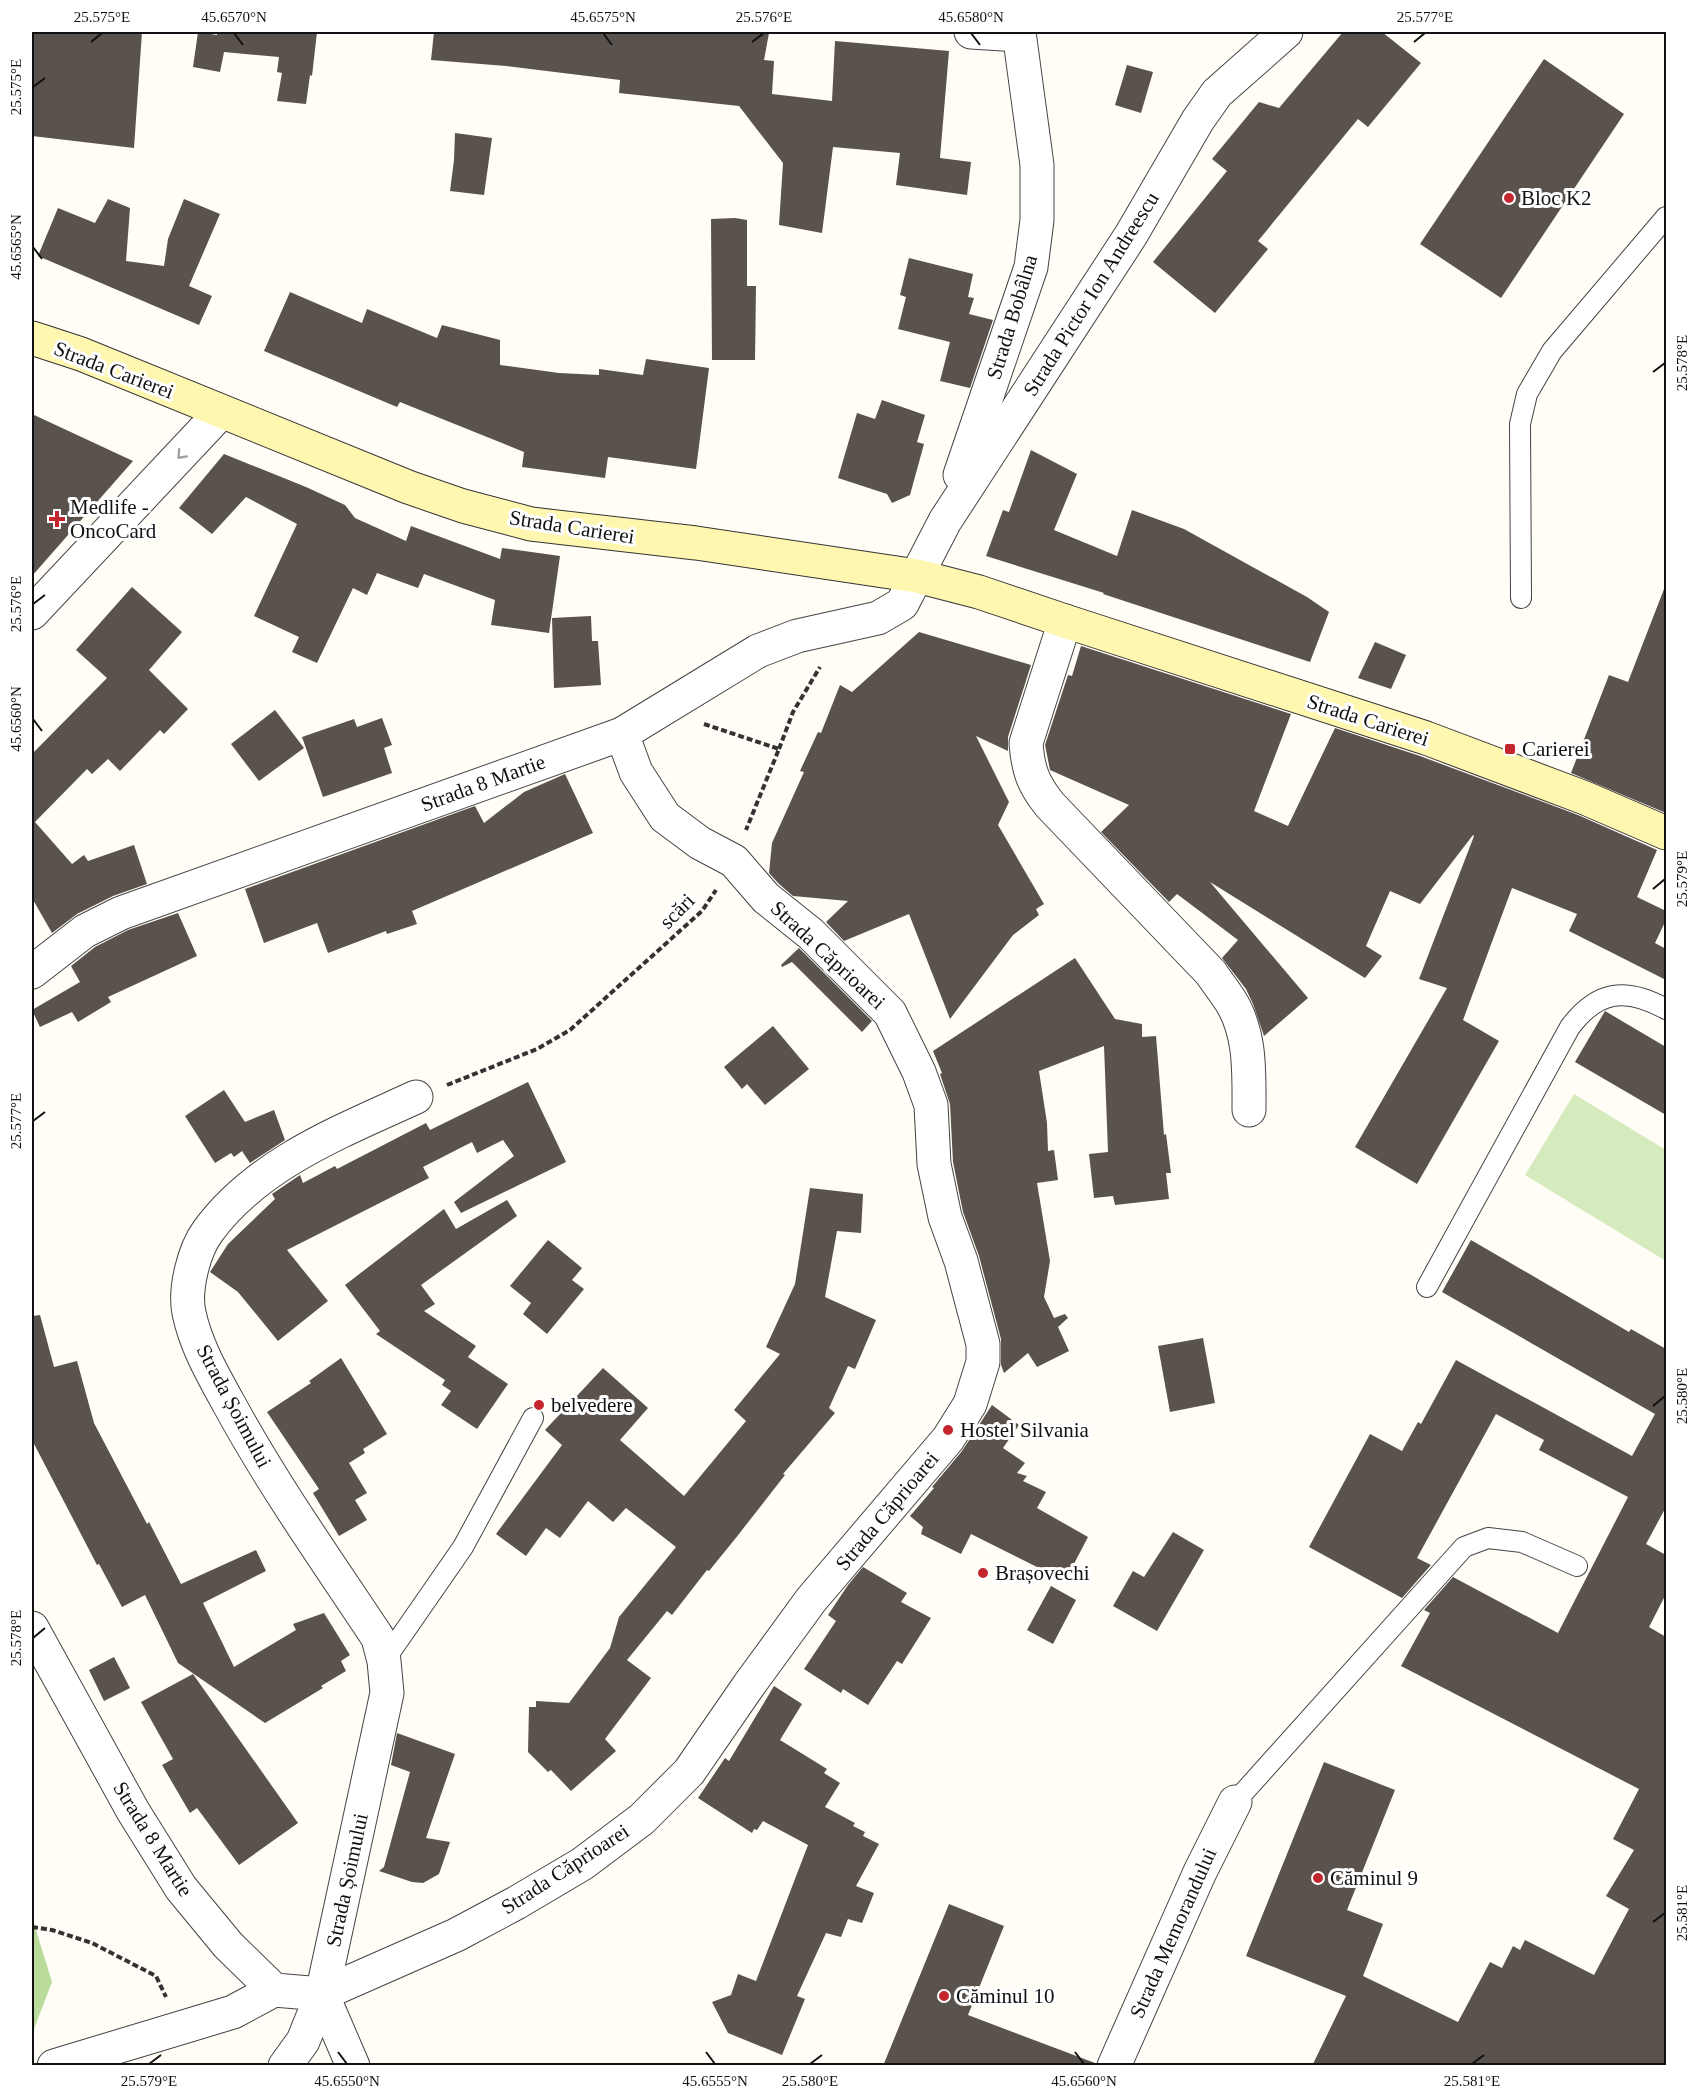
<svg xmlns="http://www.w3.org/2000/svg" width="1698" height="2097" font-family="'Times New Roman',serif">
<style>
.green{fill:#d5ebbd}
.forest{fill:#b9dc9c}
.building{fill:#5a524d}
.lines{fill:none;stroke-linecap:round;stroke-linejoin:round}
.lane-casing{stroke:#444;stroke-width:22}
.street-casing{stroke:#444;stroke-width:35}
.secondary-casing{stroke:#333;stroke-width:35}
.path{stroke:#333;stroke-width:4;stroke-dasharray:6 3;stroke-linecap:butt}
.lane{stroke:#fff;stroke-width:20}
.street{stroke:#fff;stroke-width:33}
.secondary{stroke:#fff6b0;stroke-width:33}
.oneway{stroke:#a0a0a0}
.ticks{fill:none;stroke:#111;stroke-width:2}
.poi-dot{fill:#c4262e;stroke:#fff;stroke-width:2}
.labels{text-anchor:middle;stroke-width:6;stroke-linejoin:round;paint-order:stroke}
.poi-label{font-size:21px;fill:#111;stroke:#fff;text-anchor:start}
.street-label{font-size:21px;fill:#111;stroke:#fff}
.neatline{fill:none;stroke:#111;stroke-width:2}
.ticks-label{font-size:15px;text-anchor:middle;fill:#111}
</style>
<rect width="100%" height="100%" fill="#fffdf5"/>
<polygon class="green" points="1574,1094 1666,1150 1666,1261 1525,1175"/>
<polygon class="forest" points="32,1917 52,1982 32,2034"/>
<g class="building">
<polygon points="32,32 142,32 134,148 32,136"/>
<polygon points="198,32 217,35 217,32 317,32 312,76 310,75 306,104 277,101 282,73 277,72 279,57 224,52 220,72 193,67"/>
<polygon points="434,32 769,33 764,60 774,61 772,94 832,101 835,41 949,51 940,158 971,162 967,195 896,185 900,153 833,147 822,233 779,225 783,163 739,106 619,93 620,80 506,66 431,60"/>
<polygon points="1343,32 1382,32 1421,63 1368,127 1358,119 1258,241 1268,249 1215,313 1153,262 1227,171 1212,159 1259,102 1279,108"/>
<polygon points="1544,59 1624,114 1501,298 1420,244"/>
<polygon points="1127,65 1153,72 1141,113 1115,105"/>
<polygon points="455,133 492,138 484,195 450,191 454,160"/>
<polygon points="108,199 130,208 126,261 164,266 168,239 184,199 220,214 189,286 212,296 199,325 38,256 58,208 95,223"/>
<polygon points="735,218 747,220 747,286 756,286 755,360 712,360 711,219"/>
<polygon points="909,258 973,274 968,297 974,298 969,314 993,320 970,388 940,381 950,342 898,329 906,297 900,295"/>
<polygon points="290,292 362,323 367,309 437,338 442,325 500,340 500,365 559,373 599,375 599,369 643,375 646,359 709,368 696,469 608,457 605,478 522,467 524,452 400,402 397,407 264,351"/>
<polygon points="882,400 925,415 917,442 924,444 910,495 892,503 887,494 838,478 857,413 875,419"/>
<polygon points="32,414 133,461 32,576"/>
<polygon points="1031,450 1077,474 1054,530 1117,556 1132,510 1184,529 1307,597 1329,612 1310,662 1103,594 1104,593 986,556 1003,510 1009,512"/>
<polygon points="224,454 306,487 345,505 355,518 406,541 411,526 500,559 502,548 560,556 549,633 491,625 495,600 424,574 418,588 377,573 367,595 353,588 317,663 292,652 299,637 254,616 297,524 246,497 212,534 179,508"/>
<polygon points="132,587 182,632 149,670 188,709 164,734 160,730 120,771 108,759 92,774 87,769 35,822 72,864 84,855 88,861 134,845 147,884 113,896 77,914 52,933 32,898 32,754 107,678 76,650"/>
<polygon points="1664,589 1666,589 1666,813 1571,773 1609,675 1628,682"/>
<polygon points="591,616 592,641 598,641 601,685 554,688 552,618"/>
<polygon points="919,632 1031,665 1008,737 1008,751 976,736 1009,802 998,825 1044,904 1036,909 1039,915 1013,935 950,1019 909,914 844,941 826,922 848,901 793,896 779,884 769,873 772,843 804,772 800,771 818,732 821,733 840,685 852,692"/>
<polygon points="1375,642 1406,655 1391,689 1358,678"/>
<polygon points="1081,646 1291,714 1254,811 1288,826 1335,728 1420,756 1578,815 1657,850 1637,897 1666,911 1666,920 1655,943 1666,949 1666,980 1569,931 1577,914 1512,888 1463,1020 1499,1041 1417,1184 1355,1147 1447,988 1419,979 1474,836 1473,835 1420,904 1390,891 1366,946 1382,956 1365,978 1210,882 1308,998 1264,1036 1253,1004 1246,989 1222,958 1238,940 1177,894 1169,902 1101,832 1129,805 1050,770 1045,745 1068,675 1072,676"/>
<polygon points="275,710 304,748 259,781 231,744"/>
<polygon points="382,718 392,745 384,748 392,773 323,797 302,737 354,719 357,727"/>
<polygon points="565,774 593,833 412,911 417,924 387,934 386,931 328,953 317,923 264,943 245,889 475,806 484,823 524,792"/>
<polygon points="178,913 197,956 108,997 111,1002 78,1022 72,1012 40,1027 32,1010 80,982 71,966 95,947 128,930"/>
<polygon points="799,948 872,1021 862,1032 792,962 782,967 781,965"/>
<polygon points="1075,958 1115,1019 1142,1024 1142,1037 1156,1036 1164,1135 1166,1134 1171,1173 1166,1173 1169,1199 1115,1205 1113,1196 1094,1198 1089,1154 1108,1152 1104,1046 1039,1071 1047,1123 1048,1151 1054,1150 1058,1180 1037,1183 1050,1261 1044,1297 1054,1318 1065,1314 1068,1318 1058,1327 1069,1351 1037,1367 1028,1353 1004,1373 1001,1365 1001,1339 979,1256 963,1212 953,1162 950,1104 940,1074 942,1073 933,1051"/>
<polygon points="1605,1011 1666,1047 1666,1115 1575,1062"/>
<polygon points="773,1026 809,1069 765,1105 747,1084 742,1089 724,1067"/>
<polygon points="528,1082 566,1162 461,1213 454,1202 514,1156 503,1140 477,1153 472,1142 423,1167 429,1178 287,1250 328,1301 278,1341 238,1292 210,1272 228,1244 275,1199 272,1194 300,1175 303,1183 335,1166 337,1169 426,1123 430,1130"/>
<polygon points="224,1090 245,1122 274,1110 285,1140 250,1163 242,1151 234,1157 231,1153 215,1163 185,1116"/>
<polygon points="810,1188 863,1194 861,1233 837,1231 825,1297 876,1320 855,1369 848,1366 829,1408 835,1413 783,1474 785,1475 735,1539 709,1571 707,1570 672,1615 667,1611 627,1660 651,1678 605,1739 616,1751 571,1791 551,1770 548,1772 528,1752 529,1707 536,1707 536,1701 569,1703 610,1648 619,1617 676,1547 626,1508 613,1522 588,1501 560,1538 546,1528 526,1556 496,1534 562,1445 545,1430 603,1368 648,1408 620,1440 684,1496 746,1421 734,1410 780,1354 766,1347 795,1284"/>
<polygon points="507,1200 517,1216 421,1285 435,1304 424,1311 476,1346 468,1357 508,1384 477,1429 441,1405 451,1391 442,1385 445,1380 376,1334 380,1331 345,1285 444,1209 456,1229"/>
<polygon points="548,1240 582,1268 572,1280 584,1289 547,1334 523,1314 531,1303 510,1286"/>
<polygon points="1471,1240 1629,1332 1631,1329 1666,1349 1666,1507 1646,1544 1666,1555 1666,1594 1649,1627 1666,1637 1666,2066 1312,2066 1346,1996 1246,1956 1324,1762 1395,1790 1347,1910 1383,1924 1363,1976 1458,2022 1490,1962 1502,1968 1513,1946 1520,1950 1525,1940 1594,1975 1629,1909 1606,1896 1634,1850 1613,1839 1639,1789 1401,1666 1430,1613 1424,1610 1453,1577 1558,1633 1628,1497 1539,1450 1544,1440 1496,1414 1417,1558 1431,1565 1402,1598 1309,1547 1370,1434 1402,1451 1418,1422 1421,1424 1456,1360 1632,1456 1655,1414 1442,1292"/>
<polygon points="40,1315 54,1367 77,1361 94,1423 147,1524 149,1522 181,1584 256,1550 266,1571 203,1603 234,1667 296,1630 293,1624 324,1613 350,1655 341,1661 346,1671 321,1686 323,1688 265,1723 178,1663 145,1595 122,1607 99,1564 97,1565 32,1440 32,1316"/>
<polygon points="1203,1338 1215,1403 1170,1412 1158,1346"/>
<polygon points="341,1358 387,1434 363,1449 365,1453 349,1463 367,1493 355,1500 367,1520 339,1536 313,1493 319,1489 267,1412 311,1383 309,1381"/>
<polygon points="992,1405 1019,1425 1003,1448 1025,1463 1017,1473 1027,1476 1023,1481 1046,1492 1037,1508 1088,1537 1065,1581 971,1534 961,1554 921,1534 923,1527 910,1516 934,1488 932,1487 962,1451"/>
<polygon points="1173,1532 1204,1550 1157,1631 1113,1606 1133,1571 1144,1577"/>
<polygon points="863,1567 907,1593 901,1602 931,1618 902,1664 897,1661 868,1705 843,1689 841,1693 804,1669 836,1621 828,1615 848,1585"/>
<polygon points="1051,1586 1076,1600 1053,1644 1027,1630"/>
<polygon points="114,1657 130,1688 104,1701 89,1670"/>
<polygon points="193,1674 298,1823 239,1865 197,1808 190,1813 162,1765 173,1759 141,1702"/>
<polygon points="774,1686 802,1704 780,1740 827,1769 824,1773 840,1783 825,1807 855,1823 853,1826 865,1832 863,1836 879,1844 856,1886 874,1893 862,1923 848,1919 841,1937 826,1933 797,1996 805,1999 782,2055 728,2033 712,2002 731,1995 738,1974 756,1981 808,1845 763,1821 757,1830 754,1829 752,1833 698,1798 725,1758 729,1761"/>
<polygon points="397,1733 455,1754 426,1838 450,1842 439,1874 423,1883 412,1882 379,1871 384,1867 410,1772 391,1765"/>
<polygon points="949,1904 1004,1926 968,2015 1095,2063 1095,2066 883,2066"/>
</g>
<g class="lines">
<defs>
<g id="lane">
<polyline points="1521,598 1520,424 1527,394 1552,351 1666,217"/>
<path d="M1427,1287L1570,1027C1598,990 1626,987 1666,1009"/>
<polyline points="384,1661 463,1547 533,1418"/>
<polyline points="1235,1802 1464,1547 1488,1538 1522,1542 1577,1566"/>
</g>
<g id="street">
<polyline points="971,32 1019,35"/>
<polyline points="960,475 1031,267 1037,220 1037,165 1019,32"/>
<polyline points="32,613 221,412"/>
<path d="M1065,621L1026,743C1028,770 1033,784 1050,805L1211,973C1217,982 1224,991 1230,1000C1251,1033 1249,1072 1249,1110"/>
<polyline points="32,972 85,931 121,913 622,734 758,651 797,636 878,618 902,604 945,521 1131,235 1198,120 1217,93 1286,32"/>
<polyline points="32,1628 133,1811 181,1888 228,1945 274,1990 322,1994 456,1935 516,1903 582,1864 642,1819 689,1772 749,1685 811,1600 948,1439 970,1404 983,1362 983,1344 961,1261 945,1217 934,1164 931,1105 919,1072 890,1013 811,934 766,898 734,861 700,843 665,817 636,772 622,734"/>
<polyline points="322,1994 353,2066"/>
<polyline points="54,2066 233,2012 274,1990"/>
<path d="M285,2066L303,2041L322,1994L387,1693L384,1661L378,1638C327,1561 273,1485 229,1404C213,1375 196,1346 189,1313C184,1289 194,1250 208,1231C258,1163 342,1131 416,1097"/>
<polyline points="1114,2066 1200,1872 1235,1802"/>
</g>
<polyline id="secondary" points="32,338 81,354 408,487 463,506 531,524 696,543 917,576 979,592 1065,621 1426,738 1585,798 1666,833"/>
</defs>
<use href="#lane" class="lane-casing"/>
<use href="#street" class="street-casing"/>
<use href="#secondary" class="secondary-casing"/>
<g class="path">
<polyline points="704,724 779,749 746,830"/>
<polyline points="779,749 793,712 820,667"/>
<polyline points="447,1085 537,1049 570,1030 702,911 716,890"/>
<polyline points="32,1927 52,1930 92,1943 156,1976 166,1997"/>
</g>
<use href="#lane" class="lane"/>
<use href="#street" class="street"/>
<use href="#secondary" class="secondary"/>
</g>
<defs><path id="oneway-chevron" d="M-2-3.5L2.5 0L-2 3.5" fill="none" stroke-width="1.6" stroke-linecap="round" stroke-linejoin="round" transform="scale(1.5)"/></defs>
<use class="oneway" href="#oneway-chevron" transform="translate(181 455) rotate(133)"/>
<path class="ticks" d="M234,33L243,45M603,33L612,45M971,33L980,45M91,42L102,33M752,42L764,33M1414,42L1425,33M33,87L45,78M33,247L42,259M1653,372L1665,363M33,604L45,595M33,719L42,731M1653,889L1665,879M33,1121L45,1112M1653,1406L1665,1396M33,1638L45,1628M1653,1922L1665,1913M338,2052L347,2064M706,2052L715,2064M1075,2052L1084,2064M149,2064L161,2055M810,2064L822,2055M1472,2064L1484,2055"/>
<g class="poi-dot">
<circle cx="1509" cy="198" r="6"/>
<path d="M54 510h6v6h6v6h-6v6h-6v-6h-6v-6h6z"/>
<rect x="1504" y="743" width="12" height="12" rx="3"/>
<circle cx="539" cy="1405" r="6"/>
<circle cx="948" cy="1430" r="6"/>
<circle cx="983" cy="1573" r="6"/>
<circle cx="1318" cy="1878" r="6"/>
<circle cx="944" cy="1996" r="6"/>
</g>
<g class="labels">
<g class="poi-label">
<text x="1521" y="205">Bloc K2</text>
<text x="70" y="514">Medlife -<tspan x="70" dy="24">OncoCard</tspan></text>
<text x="1522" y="756">Carierei</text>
<text x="551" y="1412">belvedere</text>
<text x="960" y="1437">Hostel Silvania</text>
<text x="995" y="1580">Brașovechi</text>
<text x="1330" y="1885">Căminul 9</text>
<text x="956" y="2003">Căminul 10</text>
</g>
<g class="street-label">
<text transform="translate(1091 294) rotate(-58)" y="7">Strada Pictor Ion Andreescu</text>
<text transform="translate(1012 317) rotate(-73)" y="7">Strada Bobâlna</text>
<text transform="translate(114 370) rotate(21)" y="7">Strada Carierei</text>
<text transform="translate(572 527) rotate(9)" y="7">Strada Carierei</text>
<text transform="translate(1368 720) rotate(18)" y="7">Strada Carierei</text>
<text transform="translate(483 783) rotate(-20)" y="7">Strada 8 Martie</text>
<text transform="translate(677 911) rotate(-45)" y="7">scări</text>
<text transform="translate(828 955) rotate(43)" y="7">Strada Căprioarei</text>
<text transform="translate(234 1406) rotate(62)" y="7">Strada Șoimului</text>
<text transform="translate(887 1511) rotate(-50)" y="7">Strada Căprioarei</text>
<text transform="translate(153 1839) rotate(58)" y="7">Strada 8 Martie</text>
<text transform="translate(565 1869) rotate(-33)" y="7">Strada Căprioarei</text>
<text transform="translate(347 1880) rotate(-78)" y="7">Strada Șoimului</text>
<text transform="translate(1173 1933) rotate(-66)" y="7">Strada Memorandului</text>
</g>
</g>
<rect width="1698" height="2097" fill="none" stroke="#ffffff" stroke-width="66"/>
<rect x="33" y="33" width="1632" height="2031" class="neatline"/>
<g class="ticks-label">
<text x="102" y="22">25.575°E</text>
<text x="234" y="22">45.6570°N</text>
<text x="603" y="22">45.6575°N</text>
<text x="764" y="22">25.576°E</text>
<text x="971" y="22">45.6580°N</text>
<text x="1425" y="22">25.577°E</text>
<text transform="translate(16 87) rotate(-90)" y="5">25.575°E</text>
<text transform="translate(16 247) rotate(-90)" y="5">45.6565°N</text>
<text transform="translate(1682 363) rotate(-90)" y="5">25.578°E</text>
<text transform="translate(16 604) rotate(-90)" y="5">25.576°E</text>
<text transform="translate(16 719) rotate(-90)" y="5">45.6560°N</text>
<text transform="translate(1682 879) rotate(-90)" y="5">25.579°E</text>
<text transform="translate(16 1121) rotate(-90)" y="5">25.577°E</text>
<text transform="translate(1682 1396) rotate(-90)" y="5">25.580°E</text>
<text transform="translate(16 1638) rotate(-90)" y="5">25.578°E</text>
<text transform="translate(1682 1913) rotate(-90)" y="5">25.581°E</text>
<text x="149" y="2086">25.579°E</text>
<text x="347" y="2086">45.6550°N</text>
<text x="715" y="2086">45.6555°N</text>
<text x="810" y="2086">25.580°E</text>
<text x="1084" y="2086">45.6560°N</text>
<text x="1472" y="2086">25.581°E</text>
</g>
</svg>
